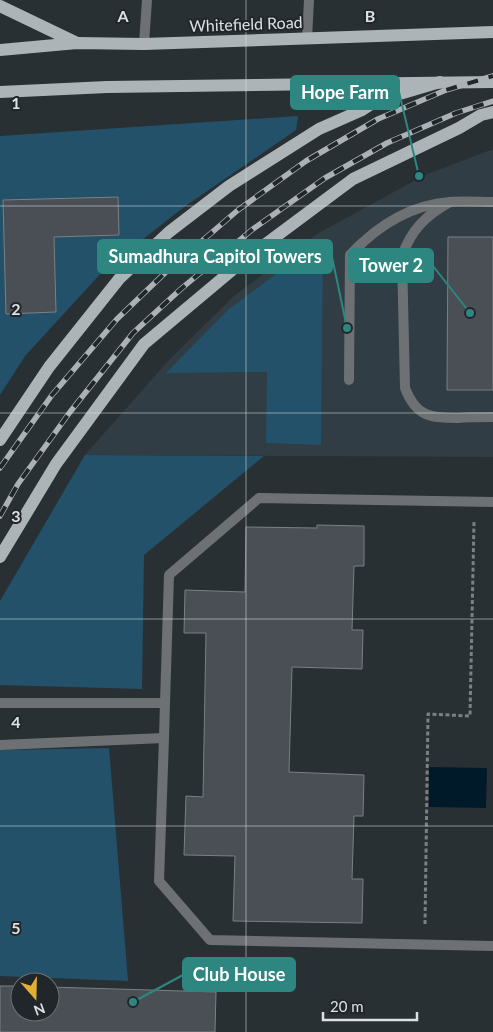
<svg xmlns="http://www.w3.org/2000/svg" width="493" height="1032" font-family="Lato,sans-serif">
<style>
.built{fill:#313d44}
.green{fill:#235169}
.water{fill:#001a2a}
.building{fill:#494f54;stroke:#798185}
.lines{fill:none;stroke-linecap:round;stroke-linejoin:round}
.path{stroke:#7a8083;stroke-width:3;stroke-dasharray:4 2.5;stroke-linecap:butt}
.service{stroke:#6e7173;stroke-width:10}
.minor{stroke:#6e7173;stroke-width:10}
.primary{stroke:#adb4b8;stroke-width:12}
.rail-casing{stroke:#acb1b3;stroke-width:5.5}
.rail{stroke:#20262a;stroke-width:4;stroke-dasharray:11;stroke-linecap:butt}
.grid{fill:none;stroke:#dde1e3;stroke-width:1;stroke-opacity:0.55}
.labels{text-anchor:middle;stroke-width:4;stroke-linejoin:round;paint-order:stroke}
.street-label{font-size:16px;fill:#dde1e3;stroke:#20262a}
.grid-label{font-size:16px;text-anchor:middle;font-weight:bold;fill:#dde1e3;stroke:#20262a;stroke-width:4;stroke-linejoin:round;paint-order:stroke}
.leader{fill:none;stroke:#2e8680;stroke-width:2}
.callout-dot{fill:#2e8680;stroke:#20262a;stroke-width:2}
.callout{fill:#2e8680;stroke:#2e8680;stroke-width:2}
.callout-label{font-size:18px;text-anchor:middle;font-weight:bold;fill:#fff}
</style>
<rect width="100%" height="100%" fill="#293034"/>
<polygon class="built" points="493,149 493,457 85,455 169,360 234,296 317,234 425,175"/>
<g class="green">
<polygon points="298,116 296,130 184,207 104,270 25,356 0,395 0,136"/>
<polygon points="323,239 321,445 266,443 267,372 166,373 228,310"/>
<polygon points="85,455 264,456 144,555 142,689 0,685 0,601"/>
<polygon points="109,748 128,981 0,976 0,750"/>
</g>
<polygon class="water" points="429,767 487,768 486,808 429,807"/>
<g class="building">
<polygon points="118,197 119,235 54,237 56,312 6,314 3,200"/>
<polygon points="448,237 493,237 493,390 447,390"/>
<polygon points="317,525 364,526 364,566 354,566 352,630 363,630 362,669 292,667 289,772 364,775 363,816 354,816 352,879 363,879 362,923 233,921 235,856 184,855 186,796 203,797 206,633 184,633 185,590 245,592 246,527 317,528"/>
<polygon points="0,986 20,986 20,1012 50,1012 50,987 216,992 215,1032 0,1032"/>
</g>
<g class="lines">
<polyline class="path" points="425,924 428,714 470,716 474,522"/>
<g class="service">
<polyline points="307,39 309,0"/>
<polyline points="144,44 147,0"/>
<path d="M450,202C426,215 411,230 402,256L405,388C416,417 431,418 458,418C469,417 481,417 493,417"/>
<path d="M349,380L350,255C377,226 410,205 450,202C464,201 479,202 493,202"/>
</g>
<g class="minor">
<polyline points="0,703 165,703 169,575 259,498 493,502"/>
<polyline points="164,738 165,703"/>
<polyline points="0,745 164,738 159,881 210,940 493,946"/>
</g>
<g class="primary">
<polyline points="0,6 77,43"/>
<polyline points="0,50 77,43 144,44 493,32"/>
<polyline points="0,92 107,87 493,82"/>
<polyline points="0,440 49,367 119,279 169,232 229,186 319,129 362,110 376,101 440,82"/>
<polyline points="0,557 56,464 144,344 243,261 353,179 459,128 481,115 493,112"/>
</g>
<defs>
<g id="rail">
<polyline points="0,468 52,395 117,319 167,271 238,210 306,161 378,119 446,90 493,76"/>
<polyline points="0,516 18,484 70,412 133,333 182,288 253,229 325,178 387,143 456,113 493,101"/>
</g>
</defs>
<use href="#rail" class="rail-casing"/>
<use href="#rail" class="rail"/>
</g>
<path class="grid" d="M246,0V1032M0,206H493M0,413H493M0,619H493M0,826H493"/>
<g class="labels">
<g class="street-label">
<text transform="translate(246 24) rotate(-2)" y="6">Whitefield Road</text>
</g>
</g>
<g class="grid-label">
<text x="123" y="22">A</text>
<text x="370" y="22">B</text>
<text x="16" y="109">1</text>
<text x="16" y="315">2</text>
<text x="16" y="522">3</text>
<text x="16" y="728">4</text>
<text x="16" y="934">5</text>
</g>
<path class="leader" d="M419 176L399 92M347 328L332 257M470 313L433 266M133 1002L183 975"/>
<g class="callout-dot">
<circle cx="419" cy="176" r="5"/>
<circle cx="347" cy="328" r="5"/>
<circle cx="470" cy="313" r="5"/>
<circle cx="133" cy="1002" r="5"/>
</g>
<g class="callout">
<rect x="291" y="76" width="108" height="33" rx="5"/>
<rect x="98" y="240" width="234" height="33" rx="5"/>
<rect x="349" y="249" width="84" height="33" rx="5"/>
<rect x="183" y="958" width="112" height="33" rx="5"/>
</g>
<g class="callout-label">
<text x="345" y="99">Hope Farm</text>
<text x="215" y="263">Sumadhura Capitol Towers</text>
<text x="391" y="272">Tower 2</text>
<text x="239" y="981">Club House</text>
</g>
<g transform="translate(35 997) rotate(160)"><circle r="24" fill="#20262a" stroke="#6c7174"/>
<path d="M0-4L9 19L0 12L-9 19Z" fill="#e3ae34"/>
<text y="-8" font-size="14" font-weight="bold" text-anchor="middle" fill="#dde1e3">N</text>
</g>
<path d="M323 1012v8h94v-8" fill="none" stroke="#dde1e3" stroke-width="2.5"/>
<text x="330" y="1012" font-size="15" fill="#dde1e3" stroke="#20262a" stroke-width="4" paint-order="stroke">20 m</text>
</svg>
